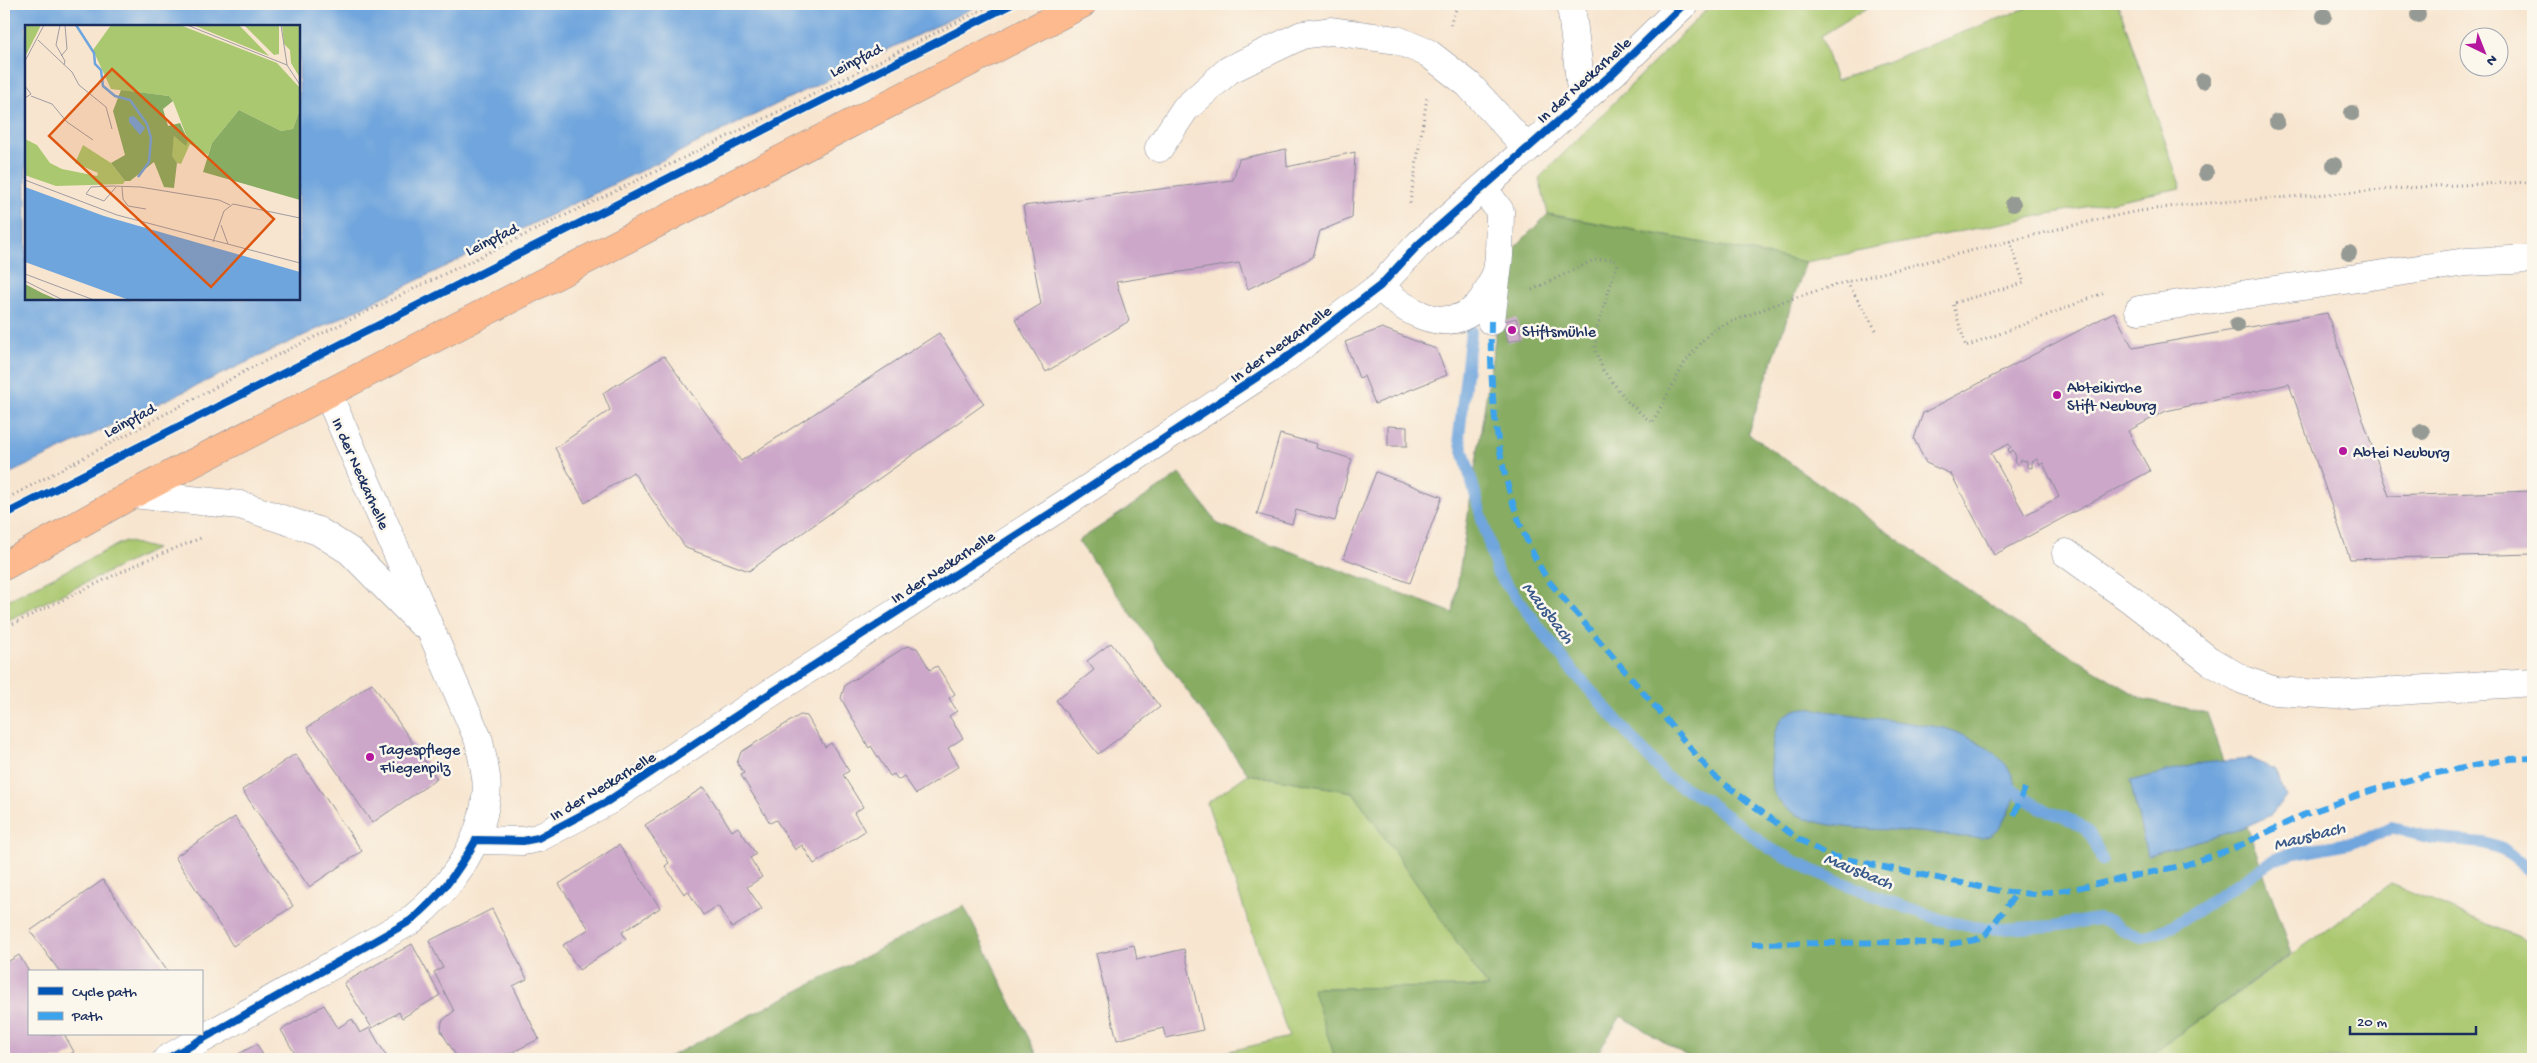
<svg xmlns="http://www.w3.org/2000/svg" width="2537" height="1063" font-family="'Gochi Hand',sans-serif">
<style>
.green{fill:#aac870;stroke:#627c67}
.forest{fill:#87ac62;stroke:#516e60}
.water{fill:#6fa5dd;stroke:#456a9e;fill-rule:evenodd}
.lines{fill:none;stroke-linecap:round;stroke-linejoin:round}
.stream{stroke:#6fa5dd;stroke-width:12}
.building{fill:#cca7c9;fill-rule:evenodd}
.minor-casing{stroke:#898a96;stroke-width:29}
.major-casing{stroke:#898a96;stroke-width:29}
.path{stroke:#898a96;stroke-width:3;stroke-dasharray:1 4;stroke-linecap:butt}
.minor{stroke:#fff;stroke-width:28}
.major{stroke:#fcba8e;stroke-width:28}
.quiet{stroke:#3da3ed;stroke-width:6;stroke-dasharray:12 6;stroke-linecap:butt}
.cycleway-casing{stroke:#fbf7ec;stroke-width:11}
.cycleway{stroke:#0057b8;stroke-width:8}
.tree{fill:#969a94}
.poi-dot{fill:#b5179e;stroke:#fbf7ec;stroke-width:2}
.labels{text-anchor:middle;stroke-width:5;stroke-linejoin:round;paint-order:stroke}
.street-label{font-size:16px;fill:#1b2f5e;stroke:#fbf7ec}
.poi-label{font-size:16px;fill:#1b2f5e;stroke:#fbf7ec;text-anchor:start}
.water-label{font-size:18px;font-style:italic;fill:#38588a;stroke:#fbf7ec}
.inset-river{fill:none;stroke:#6fa5dd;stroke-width:2.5}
.inset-road{fill:none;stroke:#9f9ca2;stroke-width:1}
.view{fill:#de5710;fill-opacity:0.15;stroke:#de5710;stroke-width:2.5}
.inset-edge{fill:none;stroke:#1b2f5e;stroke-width:2.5}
</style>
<rect width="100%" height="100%" fill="#fbf7ec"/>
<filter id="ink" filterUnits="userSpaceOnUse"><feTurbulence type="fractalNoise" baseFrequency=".02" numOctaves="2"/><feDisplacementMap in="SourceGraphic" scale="10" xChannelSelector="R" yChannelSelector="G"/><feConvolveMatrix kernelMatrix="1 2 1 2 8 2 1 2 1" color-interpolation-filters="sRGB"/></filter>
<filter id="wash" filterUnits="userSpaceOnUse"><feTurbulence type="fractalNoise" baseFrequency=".0096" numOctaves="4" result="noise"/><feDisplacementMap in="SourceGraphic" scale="20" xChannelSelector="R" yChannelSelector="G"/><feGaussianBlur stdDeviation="1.12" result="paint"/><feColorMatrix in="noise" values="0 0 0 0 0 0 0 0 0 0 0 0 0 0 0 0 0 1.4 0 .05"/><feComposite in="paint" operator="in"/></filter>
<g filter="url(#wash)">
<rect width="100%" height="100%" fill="#f7e5cf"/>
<g class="green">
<polygon points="1712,4 1873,4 1821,36 1836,81 2037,4 2118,4 2181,188 1806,262 1548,214 1539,178"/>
<polygon points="125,541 156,549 4,622 4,602"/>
<polygon points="1248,774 1353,792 1488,987 1313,988 1335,1058 1339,1059 1196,1059 1289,1037 1207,803"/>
<polygon points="2391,884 2533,943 2533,1059 2145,1059"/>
</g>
<g class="forest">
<polygon points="1548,214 1806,262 1748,433 2014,622 2143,699 2207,713 2292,953 2145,1059 1692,1059 1621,1016 1594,1059 1335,1058 1312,988 1488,987 1353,792 1248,774 1078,541 1180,474 1218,524 1453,613 1508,254"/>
<polygon points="964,906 1039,1059 665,1059"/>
</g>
<g class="water">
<path d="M4,4H981L324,326L4,476ZM26,26H299V299H26Z"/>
<path d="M1805,708L1944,728C1970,737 2012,755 2015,787C2016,796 2010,808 2006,816C2001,827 1994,836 1982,838C1956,837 1932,833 1906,831C1869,828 1807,831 1780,802C1766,787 1772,761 1773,743C1775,723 1785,710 1805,708Z"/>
<polygon points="2251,759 2276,770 2286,797 2271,815 2238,830 2147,855 2130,781 2202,763"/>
</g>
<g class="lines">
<g class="stream">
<polyline points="1471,331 1459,436 1497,572 1568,665 1667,778 1704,799 1769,848 1816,872 1888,901 1939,919 1973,927 2001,929 2053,926 2098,919 2112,922 2122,930 2142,937 2163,931 2194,913 2275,859 2295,853 2364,840 2391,827 2431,838 2484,843 2503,849 2533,873"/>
<path d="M2011,789C2022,796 2035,806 2048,811C2081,824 2090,825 2102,860"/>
</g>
</g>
<g id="blocks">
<g class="building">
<polygon points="1286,149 1287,167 1355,152 1352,218 1320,231 1313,257 1248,289 1239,263 1116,282 1129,321 1046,372 1015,320 1041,304 1023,206 1233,180 1239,159"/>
<path d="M2114,312L2133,348L2327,313L2389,496L2533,491V554L2350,559L2289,384L2166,411L2128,431L2150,471L1994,555L1951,474L1926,463L1914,439L1923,413ZM2009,444L2011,447L2008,449L2009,453L2013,450L2016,457L2014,462L2018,465L2020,460L2027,461V467L2032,468V462L2037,459L2040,465L2043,463L2059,497L2025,515L1991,453Z"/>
<polygon points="1516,318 1522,338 1508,342 1502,322"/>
<polygon points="1382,328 1436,349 1447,375 1375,404 1364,376 1359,378 1345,342"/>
<polygon points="939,333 984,404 749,571 686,548 633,472 585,503 555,448 610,410 603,393 664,356 741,461"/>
<polygon points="1388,426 1407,427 1407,446 1388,446"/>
<polygon points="1280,434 1317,444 1316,448 1352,459 1335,521 1296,510 1292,524 1257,514"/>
<polygon points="1376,472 1442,497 1410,583 1343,558"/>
<polygon points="1111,643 1160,707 1098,754 1056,700 1094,670 1087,661"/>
<polygon points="907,646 917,648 930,670 937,666 955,694 949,698 957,711 949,716 963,738 948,748 959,766 916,794 904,776 898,780 894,774 890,776 871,746 869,748 841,698 845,685"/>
<polygon points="372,683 437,779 372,823 307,728"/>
<polygon points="800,715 807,716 825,747 831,743 849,771 843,775 863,807 854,813 865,831 814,864 802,845 795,850 776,820 770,823 741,775 744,773 737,763 741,752"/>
<polygon points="295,754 362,851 309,887 242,790"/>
<polygon points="704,787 732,831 738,827 756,854 750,858 762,877 747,887 762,909 732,928 718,906 703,915 688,891 684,894 665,866 669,863 645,825"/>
<polygon points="235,817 293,906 233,946 175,857"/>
<polygon points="619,845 660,908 622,932 626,939 579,970 563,945 589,929 559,884"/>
<polygon points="103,880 168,972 60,972 30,931"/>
<polygon points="492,909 527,979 513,986 539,1039 499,1059 458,1059 441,1031 442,1021 454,1011 434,972 443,968 429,941"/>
<polygon points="412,944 440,995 402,1018 399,1012 372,1028 344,983"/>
<polygon points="1134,945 1137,960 1184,949 1203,1030 1166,1038 1163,1028 1117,1040 1096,954"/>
<polygon points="19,955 29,972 29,1034 64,1034 74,1052 61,1059 4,1059 4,964"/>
<polygon points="324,1005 338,1028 352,1019 360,1033 370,1028 388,1059 298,1059 281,1030"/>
<polygon points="257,1044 265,1059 229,1059"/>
</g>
</g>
</g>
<g filter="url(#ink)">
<use href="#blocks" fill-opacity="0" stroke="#898a96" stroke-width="1"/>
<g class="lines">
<defs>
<g id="minor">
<polyline points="1571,4 1582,98"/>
<polyline points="1159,148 1185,109 1229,70 1302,35 1331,31 1397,40 1428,53 1468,84 1527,148"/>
<polyline points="1483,188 1500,211 1499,256 1491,321"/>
<path d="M1380,286C1401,309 1442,334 1472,311C1485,302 1490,286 1497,272"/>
<polyline points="2139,310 2466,262 2533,259"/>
<polyline points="133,494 240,505 318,531 350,551 421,623"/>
<polyline points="2066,553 2130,599 2210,661 2243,680 2275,691 2336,695 2533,682"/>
<polyline points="476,840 523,841 538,838 608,801 763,698 1057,509 1283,360 1380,286 1419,244 1613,73 1684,4"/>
<path d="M167,1059L410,921C448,891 480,848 486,798C489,779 482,759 479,741L328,394"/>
</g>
<polyline id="major" points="4,566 133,494 1082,4"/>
</defs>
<use href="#minor" class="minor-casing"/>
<use href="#major" class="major-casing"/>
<g class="path">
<polyline points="1450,25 1458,4"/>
<polyline points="1410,203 1427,98"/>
<polyline points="2010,241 2024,283 1953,303 1966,347 2106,292"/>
<polyline points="1847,282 1876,330"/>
<polyline points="1532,290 1594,260 1614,259 1617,265 1596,331 1595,349 1603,370 1628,402 1652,423 1684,364 1701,342 1714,329 1784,301 1842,283 2070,226 2133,212 2183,205 2434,186 2533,182"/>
<polyline points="4,500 257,365 782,110 993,4"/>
<polyline points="4,628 144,561 201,538"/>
</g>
<use href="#minor" class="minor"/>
<use href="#major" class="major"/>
<g class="quiet">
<path d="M1491,321C1489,411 1500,501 1547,579L1714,776L1794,836L1827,855L2000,891L2033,894L2073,889L2185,865L2237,847L2303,815L2370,791L2427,775L2509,759L2533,758"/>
<polyline points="2014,815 2025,788"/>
<polyline points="1752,944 1905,942 1950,944 1975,940 1986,934 2016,894"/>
</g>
<defs>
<g id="cycleway">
<polyline points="4,515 1012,4"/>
<path d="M167,1059L410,921C440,897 457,873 476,840L523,841L538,838L608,801L763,698L1057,509L1283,360L1380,286L1419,244L1613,73L1684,4"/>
</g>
</defs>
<use href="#cycleway" class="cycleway-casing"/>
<use href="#cycleway" class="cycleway"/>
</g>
<g class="tree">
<circle cx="2418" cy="15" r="8"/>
<circle cx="2324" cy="16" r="8"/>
<circle cx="2203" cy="81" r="8"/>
<circle cx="2352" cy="113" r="8"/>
<circle cx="2277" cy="122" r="8"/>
<circle cx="2334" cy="165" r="8"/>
<circle cx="2206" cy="173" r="8"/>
<circle cx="2013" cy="204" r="8"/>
<circle cx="2349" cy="253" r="8"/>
<circle cx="2237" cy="325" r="8"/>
<circle cx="2422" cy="432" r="8"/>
</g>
</g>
<g class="poi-dot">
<circle cx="1512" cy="330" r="5"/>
<circle cx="2057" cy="395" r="5"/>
<circle cx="2343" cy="451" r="5"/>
<circle cx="370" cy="757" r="5"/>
</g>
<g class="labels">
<g class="street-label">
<text transform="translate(855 59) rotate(-27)" y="6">Leinpfad</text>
<text transform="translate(1583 79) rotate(-42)" y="6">In der Neckarhelle</text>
<text transform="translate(491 238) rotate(-26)" y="6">Leinpfad</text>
<text transform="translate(1280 343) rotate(-36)" y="6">In der Neckarhelle</text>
<text transform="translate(129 419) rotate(-28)" y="6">Leinpfad</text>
<text transform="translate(362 473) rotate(66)" y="6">In der Neckarhelle</text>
<text transform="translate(942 566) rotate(-33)" y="6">In der Neckarhelle</text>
<text transform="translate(602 785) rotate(-31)" y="6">In der Neckarhelle</text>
</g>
<g class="poi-label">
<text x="1522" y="336">Stiftsmühle</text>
<text x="2067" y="392">Abteikirche<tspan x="2067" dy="18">Stift Neuburg</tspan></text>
<text x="2353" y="457">Abtei Neuburg</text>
<text x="380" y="754">Tagespflege<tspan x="380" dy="18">Fliegenpilz</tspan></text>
</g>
<g class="water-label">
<text transform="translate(1549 612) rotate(52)" y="6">Mausbach</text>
<text transform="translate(2309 835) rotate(-14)" y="6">Mausbach</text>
<text transform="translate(1859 870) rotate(22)" y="6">Mausbach</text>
</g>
</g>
<g transform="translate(25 25)">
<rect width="275" height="275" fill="#f7e5cf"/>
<path d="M0,0H16L0,32ZM86,0H155L252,38L275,63V84L268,104L256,106L214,85L187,118L183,130L165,119L156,139L152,138L146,131L149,111L163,115L148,76L144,71L86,64L68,25ZM168,0H214L244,31ZM219,0H254V29L249,30ZM257,0H275V53L266,38L265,25L259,19ZM0,114L12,120L25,138L37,144L72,151L73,148L50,138L58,120L86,138L100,156L98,159L31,161L5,152L0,150Z" fill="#aac870"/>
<path d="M96,65L144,71L148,76L138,84L143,101L155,98L163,115L161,121L149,111L147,131L152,138L149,163L139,162L129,137L105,156H100L86,138L100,130L88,86ZM275,84V175L178,147L187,118L214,85L256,106L268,104ZM0,259L17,268L33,275H0Z" fill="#87ac62"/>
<path d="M109,91L120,103L115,110L104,97V92ZM0,162L79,191L275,247V275H104L0,237Z" fill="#6fa5dd"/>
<path class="inset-river" d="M51,0L69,28L70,39L76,45L78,61L90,71L105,75L122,99L126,113L124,137L113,152"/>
<path class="inset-road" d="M35,0L31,20L40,36L39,40M162,0L262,40M256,0L262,40M13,15L47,47L54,60L81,82L87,104M36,31L42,24L40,0M0,36L19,0M262,40L275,60M0,61L6,69L0,73M6,71L27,79L42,97L68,115M0,155L92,190L275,238M91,162L79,176L61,169L66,162L87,161L115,162L194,175L205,180M97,162L98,174L103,181L121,184M196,200L203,219M188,217L199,186L208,179L275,193M0,249L69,275M0,256L38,275"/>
<path class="view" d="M87,44L249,194L186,262L24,111Z"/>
<rect width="275" height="275" class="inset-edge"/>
</g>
<rect width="2537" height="1063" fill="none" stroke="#fbf7ec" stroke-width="20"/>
<rect x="28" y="970" width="175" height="65" fill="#fbf7ec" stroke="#a1a7b3"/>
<rect x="38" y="987" width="25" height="8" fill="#0057b8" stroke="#a1a7b3"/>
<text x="72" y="996" font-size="15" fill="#1b2f5e">Cycle path</text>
<rect x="38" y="1012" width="25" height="8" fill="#3da3ed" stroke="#a1a7b3"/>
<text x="72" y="1020" font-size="15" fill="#1b2f5e">Path</text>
<g transform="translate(2484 52) rotate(137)"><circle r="24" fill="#fbf7ec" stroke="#a1a7b3"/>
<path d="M0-4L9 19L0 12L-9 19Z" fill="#b5179e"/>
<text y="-8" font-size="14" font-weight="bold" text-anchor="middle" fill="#1b2f5e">N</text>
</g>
<path d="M2350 1026v8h126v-8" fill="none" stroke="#1b2f5e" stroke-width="2.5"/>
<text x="2357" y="1026" font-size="15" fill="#1b2f5e" stroke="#fbf7ec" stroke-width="4" paint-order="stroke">20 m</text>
</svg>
